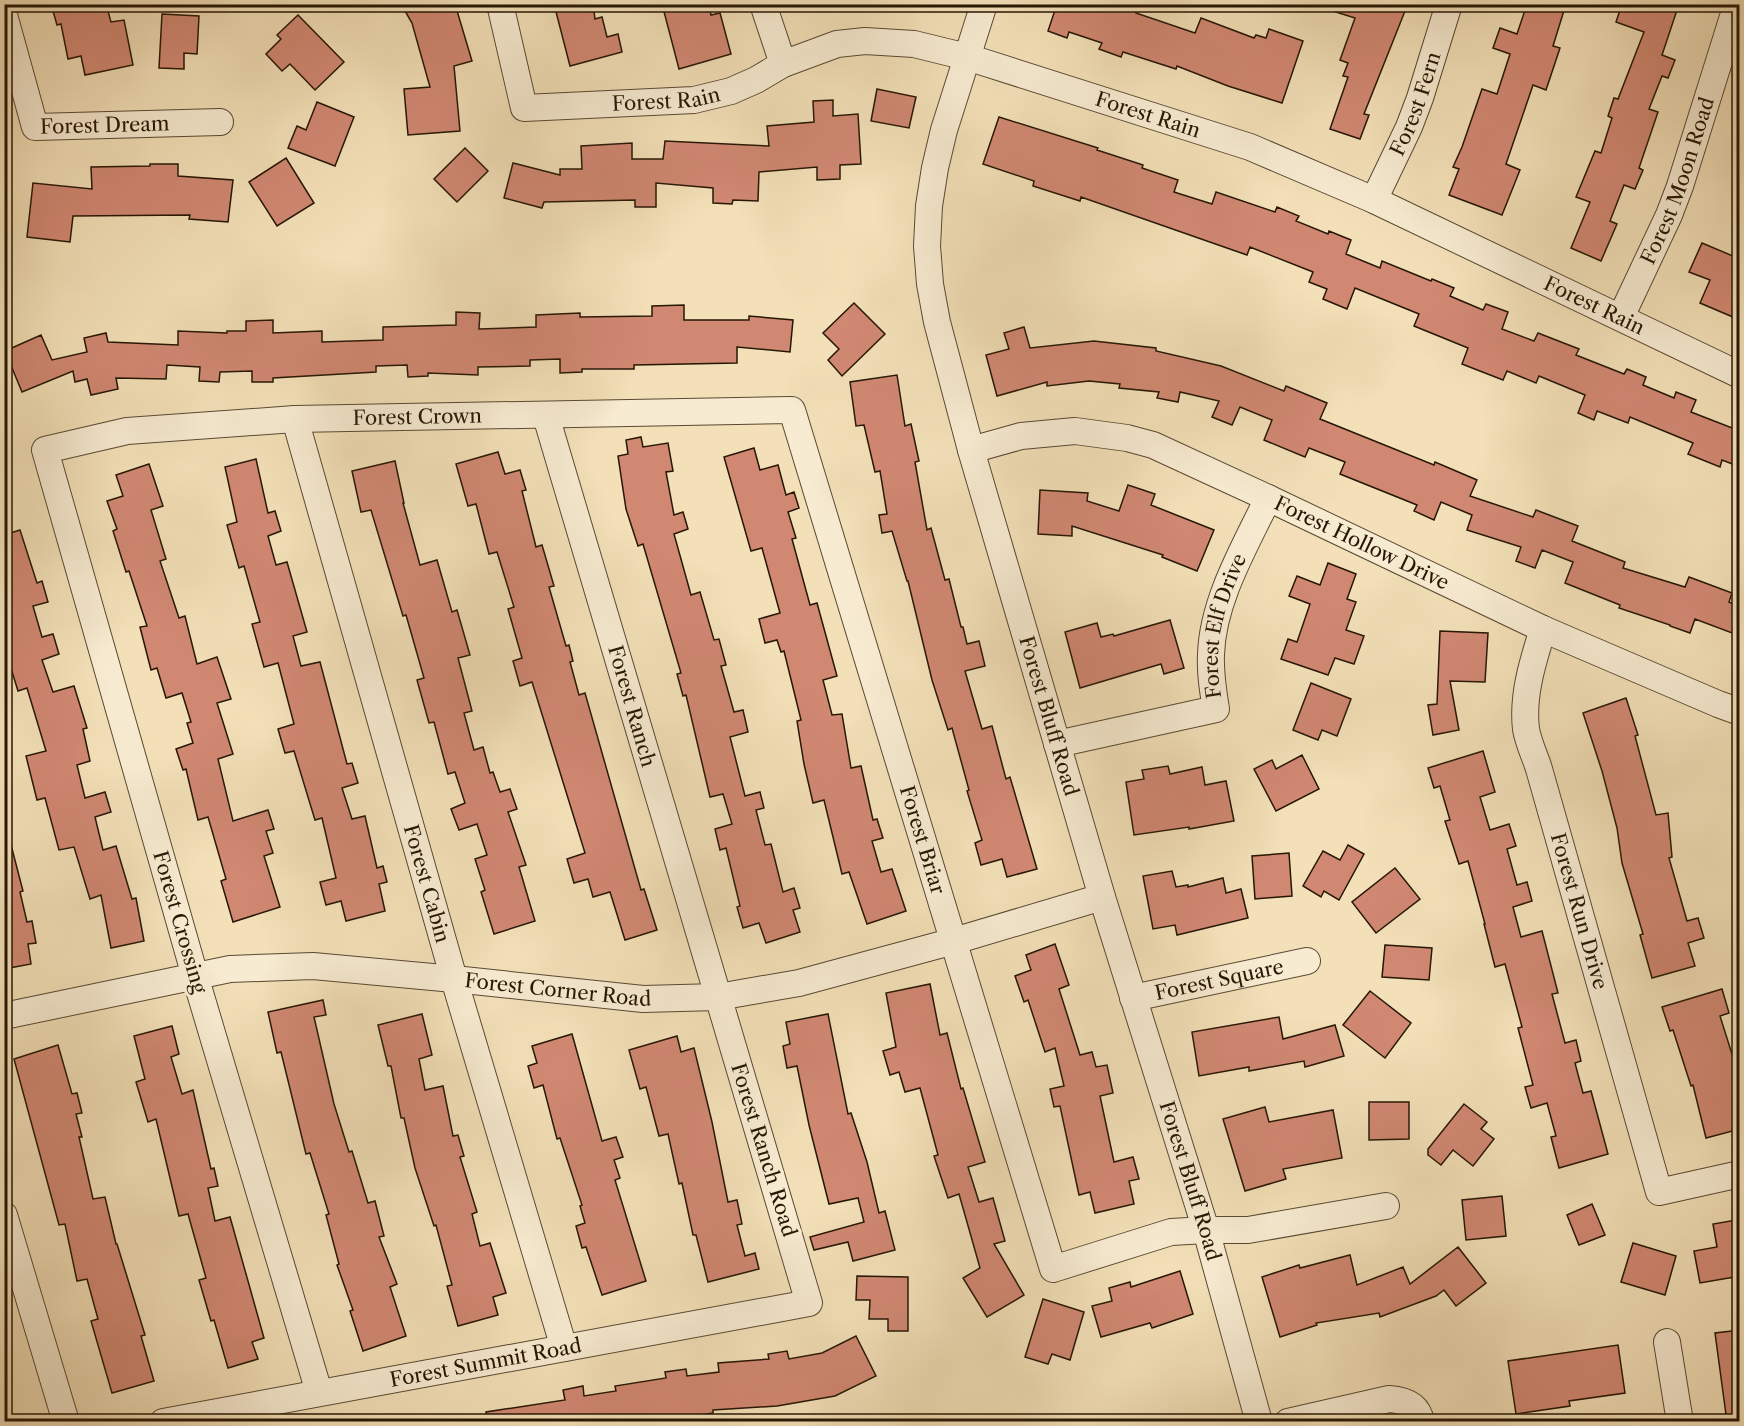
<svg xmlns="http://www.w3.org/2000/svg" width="1744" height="1426" font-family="'Libre Caslon Text',serif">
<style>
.building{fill:#d18873;stroke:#261705;stroke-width:1.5}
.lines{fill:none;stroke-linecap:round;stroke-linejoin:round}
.minor-casing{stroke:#594932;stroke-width:28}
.minor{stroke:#f7ebd1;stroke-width:26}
.labels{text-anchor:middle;stroke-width:6;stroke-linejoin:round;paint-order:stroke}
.street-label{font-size:20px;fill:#261705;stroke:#f7ebd1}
</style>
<rect width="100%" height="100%" fill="#f3e0b8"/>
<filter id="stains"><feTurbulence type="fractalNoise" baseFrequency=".00333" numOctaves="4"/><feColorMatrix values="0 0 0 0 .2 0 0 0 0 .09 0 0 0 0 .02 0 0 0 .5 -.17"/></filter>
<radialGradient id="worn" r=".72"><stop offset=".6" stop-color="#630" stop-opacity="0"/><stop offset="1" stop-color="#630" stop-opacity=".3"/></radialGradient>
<g class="building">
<polygon points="51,4 106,4 111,22 124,20 133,65 85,75 81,56 68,59 61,24 57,25"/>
<polygon points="401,4 455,4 472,61 454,66 460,131 408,135 404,89 430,87 412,23"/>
<polygon points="554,4 593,4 595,19 602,17 607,37 618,34 622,52 570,66"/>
<polygon points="662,4 709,4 711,15 720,13 731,54 679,69"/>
<polygon points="1057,4 1125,4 1137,9 1136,13 1195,33 1201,18 1254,38 1256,35 1266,38 1269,29 1303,41 1282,103 1228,86 1177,66 1176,69 1123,52 1121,57 1099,49 1102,43 1069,32 1067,38 1048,31"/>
<polygon points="1323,4 1384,4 1405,11 1364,114 1369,115 1360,139 1330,129 1348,77 1343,76 1348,63 1340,60 1355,18 1323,8"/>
<polygon points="1527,4 1566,4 1553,46 1560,48 1546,90 1533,85 1506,164 1520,170 1502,215 1449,195 1459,169 1453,167 1462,147 1482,89 1497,94 1510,54 1493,48 1500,28 1517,34"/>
<polygon points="1622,4 1679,4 1662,55 1675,60 1668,78 1662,76 1649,109 1658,112 1639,168 1643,170 1635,189 1624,185 1610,221 1617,224 1601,261 1571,248 1590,202 1576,197 1595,151 1601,153 1612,118 1608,116 1614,98 1618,99 1644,32 1616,22"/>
<polygon points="162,14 199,16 197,54 184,53 184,69 159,68"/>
<polygon points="298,15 344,62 315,90 290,64 282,71 266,54 281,39 277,35"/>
<polygon points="877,89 916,97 909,128 871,121"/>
<polygon points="833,100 833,116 858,114 861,164 840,165 840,179 817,180 817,167 759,172 758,201 733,200 732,204 713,203 713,188 656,183 656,207 635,207 635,200 544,202 542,208 504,198 513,163 560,175 560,169 582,169 581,146 632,143 632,159 663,159 665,141 769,146 767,126 814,122 813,101"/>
<polygon points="317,102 354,117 335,166 288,148 297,126 306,130"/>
<polygon points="999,117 1098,148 1097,150 1143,165 1142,168 1178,180 1174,192 1212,204 1216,192 1275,212 1277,207 1299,216 1296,221 1328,234 1329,231 1351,240 1346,254 1380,268 1382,261 1431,281 1432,279 1454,288 1450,296 1483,310 1486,304 1508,312 1502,329 1534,341 1538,333 1579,349 1576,355 1624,374 1627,369 1646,377 1643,385 1674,398 1676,392 1696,400 1691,412 1740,431 1740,467 1722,460 1720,467 1688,454 1693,443 1630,417 1628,423 1597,411 1594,420 1578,413 1585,395 1539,376 1536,383 1507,371 1503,380 1462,364 1468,348 1414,326 1419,314 1355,288 1347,309 1323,299 1327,289 1309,282 1313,272 1250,247 1247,255 1081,197 1080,201 1033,186 1034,181 983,164"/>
<polygon points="465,148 488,171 457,202 434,179"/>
<polygon points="286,158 314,203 277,226 249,182"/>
<polygon points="150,164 178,164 178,176 233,180 228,222 189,219 190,215 73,216 70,242 27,237 33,183 92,189 91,167 150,166"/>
<polygon points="1702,243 1740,259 1740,320 1700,303 1710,280 1689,272"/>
<polygon points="854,303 885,334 842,376 828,360 839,349 823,333"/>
<polygon points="684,305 684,320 749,320 749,316 793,320 790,352 737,347 737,363 634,365 634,369 582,369 582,372 560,373 560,359 530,360 530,366 478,367 478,375 428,373 428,376 408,377 407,365 376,366 376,372 273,378 273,382 252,382 252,371 220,372 219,382 199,381 200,367 167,365 166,379 116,378 118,389 91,395 87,379 75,382 73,371 22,392 5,351 41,335 52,360 87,352 84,338 106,333 108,342 178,345 178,331 227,333 227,331 246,331 246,321 273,320 273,333 322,331 322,342 383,340 383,327 456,325 456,312 480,313 479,329 536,327 536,315 580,313 580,317 652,316 652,306"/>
<polygon points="1024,327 1030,348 1094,341 1156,348 1156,351 1221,366 1284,391 1286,386 1327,403 1320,419 1434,465 1435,462 1477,480 1470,496 1533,517 1536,510 1578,526 1572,541 1625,562 1623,568 1685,587 1689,577 1732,593 1729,602 1740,607 1740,636 1695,619 1690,633 1670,626 1670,625 1619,608 1620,605 1565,583 1573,562 1542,550 1535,568 1516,561 1521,547 1467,530 1472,515 1441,502 1434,520 1414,511 1417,505 1340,474 1345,462 1309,448 1305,457 1264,440 1272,420 1240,407 1232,425 1212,417 1219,401 1180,392 1178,402 1157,398 1159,392 1119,388 1120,384 1089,381 1047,386 1047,382 997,396 986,355 1009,349 1004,333"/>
<polygon points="897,375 905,426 911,424 919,461 915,462 927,530 931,528 945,580 949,579 961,627 963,627 967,644 979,641 985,666 965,671 982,729 992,726 1006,779 1010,777 1037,869 1007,877 1002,859 981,865 975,843 982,840 967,791 969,790 952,728 948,730 932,680 908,581 907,581 892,531 882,533 879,515 887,514 880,471 875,472 864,425 856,426 850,382"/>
<polygon points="641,437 643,447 668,443 673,471 666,472 674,515 683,512 688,529 674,534 691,595 700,592 714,640 719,639 726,665 721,666 734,712 743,710 748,732 730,737 745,796 760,792 764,808 756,810 765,845 771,844 783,892 794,888 800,908 793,910 800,932 766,943 759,923 743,928 737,907 740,906 726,848 720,850 715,829 732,824 723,794 710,797 686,695 683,696 677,674 681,673 643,544 638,546 626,509 618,456 628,454 626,440"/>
<polygon points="754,448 760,470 778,465 786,495 794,492 799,508 788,512 796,538 792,539 810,605 817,603 837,676 823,680 832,715 842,714 851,768 861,766 873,820 877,819 883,838 872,841 881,872 892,869 906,911 867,924 849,872 842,874 824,800 813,803 804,764 797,721 801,720 784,651 781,652 777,640 765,643 759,619 780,613 762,548 751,551 724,457"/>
<polygon points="498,452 505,474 520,470 526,490 522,491 536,547 542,545 554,586 549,587 566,646 569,645 573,661 570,662 579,695 585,693 641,890 644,889 657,930 625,940 610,892 593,897 588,879 574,883 567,859 585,853 532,682 520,686 513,661 522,658 508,609 514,607 497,552 489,554 476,504 468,506 456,464"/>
<polygon points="256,459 268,513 275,511 281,531 268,536 276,565 287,562 307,632 293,636 301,666 320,662 347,764 352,763 358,783 342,788 352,819 365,816 377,868 383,866 387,882 379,884 385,911 346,921 341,901 326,905 320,882 336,878 322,818 315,820 294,751 285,753 278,729 294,724 278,663 264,667 252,624 260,622 244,566 239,568 227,525 237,522 225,467"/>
<polygon points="395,461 404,503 403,503 420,565 437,560 452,612 457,610 470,655 458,658 472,711 464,713 474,750 483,747 490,773 493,772 500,792 510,789 517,809 508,812 526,865 519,867 535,921 494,934 481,892 485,890 475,859 487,855 477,824 459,830 451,809 465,803 455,772 448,774 434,722 429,723 417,680 424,678 406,615 403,616 371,510 361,512 352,471"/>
<polygon points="149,464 163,506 151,510 166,559 160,561 179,618 185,616 197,664 217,657 231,699 217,703 233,754 218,759 233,821 268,810 274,829 266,831 273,853 264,856 280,907 233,922 221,881 226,879 208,817 198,820 186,769 183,770 176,749 193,743 187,723 191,722 182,693 166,698 157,668 151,670 140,627 147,626 129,571 126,572 113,531 117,529 107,501 123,496 116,475"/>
<polygon points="1128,485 1155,494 1151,505 1214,530 1197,571 1162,557 1163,555 1072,526 1072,536 1038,534 1040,490 1088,493 1087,501 1119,511"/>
<polygon points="20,530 37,583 42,581 48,602 33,606 42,637 53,634 59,654 42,660 53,692 74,686 87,728 83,729 90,761 77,765 85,798 105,792 111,812 95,817 103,850 116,846 132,899 136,898 144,941 111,948 101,895 90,899 74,847 59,850 45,798 37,800 26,756 46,751 27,688 18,691 5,649 10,647 4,629 4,535"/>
<polygon points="1328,563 1356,574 1347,599 1356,602 1346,630 1364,636 1354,664 1335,658 1328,675 1281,659 1288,639 1297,642 1310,604 1289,596 1297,576 1320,585"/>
<polygon points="1170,620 1184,668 1164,674 1161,664 1080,688 1065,632 1097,623 1101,637 1113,634 1114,636"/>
<polygon points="1440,631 1488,633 1485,682 1450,681 1459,730 1433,735 1428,705 1437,704"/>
<polygon points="1311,683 1351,699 1337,736 1322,730 1318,740 1293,730"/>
<polygon points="1626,698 1638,735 1635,736 1656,815 1668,813 1672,857 1669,858 1687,921 1698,918 1704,938 1688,943 1695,966 1652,978 1640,935 1643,934 1622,863 1617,828 1602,771 1583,713"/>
<polygon points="1483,751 1495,792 1480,797 1490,830 1509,824 1516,846 1507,849 1517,885 1527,882 1532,901 1513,907 1521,937 1542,931 1558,993 1552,994 1565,1043 1576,1040 1581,1061 1575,1063 1583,1093 1591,1091 1608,1154 1559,1168 1551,1137 1556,1136 1547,1103 1531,1108 1525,1087 1533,1085 1518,1028 1522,1027 1505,964 1495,967 1484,924 1485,924 1468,861 1459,864 1445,821 1450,820 1440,786 1434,788 1428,768"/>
<polygon points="1302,755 1319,789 1276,811 1254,769 1272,760 1276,769"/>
<polygon points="1168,766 1170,774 1202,767 1205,785 1226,781 1234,821 1189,829 1189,827 1134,835 1126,782 1144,779 1142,770"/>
<polygon points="10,841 23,891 20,892 27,922 32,921 36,943 28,944 31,964 4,969 4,842"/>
<polygon points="1348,845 1364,854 1339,900 1324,891 1321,897 1303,886 1323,851 1340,860"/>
<polygon points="1289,853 1292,896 1255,899 1252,856"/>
<polygon points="1395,868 1420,899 1376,933 1352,902"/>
<polygon points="1172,871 1176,887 1188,885 1188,887 1223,878 1226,893 1241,889 1248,918 1177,935 1175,925 1153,929 1143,876"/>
<polygon points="1055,944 1069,985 1059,989 1080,1055 1092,1052 1096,1067 1107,1065 1113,1093 1100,1096 1114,1162 1133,1157 1139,1179 1129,1181 1134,1204 1095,1213 1090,1192 1079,1195 1060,1106 1054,1107 1050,1089 1064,1086 1055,1048 1045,1052 1028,1000 1024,1002 1015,976 1031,970 1026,955"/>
<polygon points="1385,945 1432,948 1429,980 1382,977"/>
<polygon points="930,984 940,1035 947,1033 961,1089 963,1088 985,1162 968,1167 979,1202 993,1198 1005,1241 994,1244 1024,1295 987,1317 963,1278 980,1268 959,1194 948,1198 934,1156 938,1155 920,1088 905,1092 899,1072 890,1075 883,1051 896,1047 886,993"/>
<polygon points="1722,989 1729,1013 1720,1016 1737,1070 1734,1072 1740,1095 1740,1129 1706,1138 1693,1085 1691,1086 1673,1030 1670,1031 1662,1007"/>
<polygon points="1370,991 1411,1023 1385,1058 1343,1025"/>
<polygon points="323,1000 326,1015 314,1017 334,1104 349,1152 352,1151 368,1203 375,1201 384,1236 379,1237 397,1284 390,1287 406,1336 363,1351 350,1311 353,1310 337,1265 339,1264 326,1215 329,1214 310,1153 306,1154 281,1052 277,1053 268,1012"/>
<polygon points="422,1014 432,1055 419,1059 425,1090 443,1086 453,1136 458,1135 464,1156 460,1157 477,1212 472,1214 480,1246 490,1243 506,1293 493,1297 498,1315 458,1326 447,1286 452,1285 436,1225 434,1226 415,1168 404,1118 401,1118 391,1066 388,1066 378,1025"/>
<polygon points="828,1014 848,1114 851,1113 867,1162 879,1213 885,1211 895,1250 853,1261 848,1242 814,1250 810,1237 864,1222 858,1198 829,1204 809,1125 797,1066 787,1068 783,1046 790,1044 786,1022"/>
<polygon points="1279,1017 1283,1039 1335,1025 1344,1056 1305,1067 1304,1061 1249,1071 1249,1067 1199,1076 1192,1032"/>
<polygon points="172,1026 179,1054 171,1057 182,1094 193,1090 211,1169 214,1168 218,1186 208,1188 215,1221 230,1217 264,1338 252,1342 258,1359 228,1368 214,1320 211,1321 199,1280 206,1278 188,1214 179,1216 156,1119 148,1122 136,1082 145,1079 134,1036"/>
<polygon points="572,1034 602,1141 616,1137 623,1157 614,1160 620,1178 615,1180 646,1281 602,1295 586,1247 582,1248 576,1226 585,1223 580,1206 582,1205 560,1138 557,1139 543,1085 534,1088 528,1066 537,1063 532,1046"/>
<polygon points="677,1036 681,1052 694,1048 712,1122 728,1202 737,1200 742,1224 737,1225 745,1256 755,1253 759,1269 708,1282 696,1235 693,1235 682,1183 679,1184 668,1134 659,1136 646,1087 640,1089 629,1050"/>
<polygon points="58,1045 72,1094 77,1093 82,1113 76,1114 82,1137 79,1137 93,1199 105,1197 116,1244 117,1244 145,1335 141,1336 154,1381 112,1393 91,1321 98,1319 87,1279 77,1281 65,1224 59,1225 14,1059"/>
<polygon points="1369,1102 1409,1102 1409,1139 1369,1140"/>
<polygon points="1464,1104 1487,1122 1481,1129 1494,1139 1473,1166 1453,1150 1441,1165 1428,1155 1428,1149"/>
<polygon points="1265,1107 1269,1122 1333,1110 1342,1158 1283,1169 1286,1179 1245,1191 1223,1119"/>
<polygon points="1502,1196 1506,1236 1466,1240 1462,1200"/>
<polygon points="1592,1204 1605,1235 1579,1245 1567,1215"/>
<polygon points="1736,1220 1740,1244 1740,1276 1700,1283 1694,1251 1717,1247 1713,1224"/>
<polygon points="1633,1243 1676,1256 1665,1295 1621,1282"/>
<polygon points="1458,1247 1486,1283 1456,1306 1444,1290 1436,1296 1380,1317 1379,1313 1316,1323 1317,1325 1280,1337 1262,1277 1299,1265 1300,1268 1350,1255 1357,1285 1403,1267 1410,1284"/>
<polygon points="1180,1271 1193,1314 1152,1328 1150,1323 1101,1337 1092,1306 1112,1301 1109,1288 1130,1282 1131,1287"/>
<polygon points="857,1276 908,1277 908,1331 888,1331 888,1319 869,1319 870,1300 856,1300"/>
<polygon points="1043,1299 1084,1312 1070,1360 1052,1354 1048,1364 1025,1357"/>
<polygon points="1740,1330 1740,1422 1727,1422 1715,1333"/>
<polygon points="856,1336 876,1376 835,1396 777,1406 713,1410 713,1413 672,1420 672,1417 642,1422 487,1422 486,1412 565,1400 563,1390 583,1386 584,1396 616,1391 615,1386 666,1378 665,1372 686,1369 687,1376 719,1372 718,1363 769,1359 768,1354 787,1351 789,1359 822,1353"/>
<polygon points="1618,1345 1625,1393 1569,1401 1570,1406 1516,1414 1508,1361"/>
</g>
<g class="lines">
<defs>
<g id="minor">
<path id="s1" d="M500,4L524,108L694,100L731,91L756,80L783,64L837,44L865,41L914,44L967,57L1250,147L1374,200L1740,375"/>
<polyline points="763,4 783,64"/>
<path id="s2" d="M984,4L944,130L935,168L929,206L927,246L930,284L937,322L971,450L1102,897L1206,1230L1259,1422"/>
<path id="s3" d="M4,15L35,127L220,122"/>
<path id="s4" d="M1374,200L1409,127L1420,98L1449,4"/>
<path id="s5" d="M1621,317L1669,215L1680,186L1737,4"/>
<path id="s6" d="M295,419L454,979L564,1348"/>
<path id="s7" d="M971,450L1021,436L1075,431L1127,438L1153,445L1268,498L1543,629L1718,704L1740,712"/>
<path id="s8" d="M1543,629C1533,661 1522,695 1526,729C1528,742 1535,756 1539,769L1659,1192L1740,1174"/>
<path id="s9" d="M1057,744L1216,709C1213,691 1210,673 1211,654C1213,599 1245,547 1268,498"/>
<path id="s10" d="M1133,998L1307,961"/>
<path id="s11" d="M4,1016L230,969L313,966L454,979L643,999L718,997L799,983L954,941L1102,897"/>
<polyline points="4,1215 66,1422"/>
<polyline points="1667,1342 1680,1422"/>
<path id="s12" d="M319,1392L195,976L45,450L127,431L295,419L792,410L1053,1269L1171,1232L1206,1230H1248L1386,1206"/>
<path id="s13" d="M163,1422L809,1303L546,416"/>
<path d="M1288,1422L1389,1399C1404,1400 1418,1404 1421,1422"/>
</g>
</defs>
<use href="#minor" class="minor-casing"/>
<use href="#minor" class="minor"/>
</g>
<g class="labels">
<g class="street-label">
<text dy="7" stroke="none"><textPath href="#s1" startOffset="249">Forest Rain</textPath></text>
<text dy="7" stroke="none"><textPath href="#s4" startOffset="105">Forest Fern</textPath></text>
<text dy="7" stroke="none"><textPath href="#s1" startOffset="753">Forest Rain</textPath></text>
<text dy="7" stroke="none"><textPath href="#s3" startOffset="186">Forest Dream</textPath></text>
<text dy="7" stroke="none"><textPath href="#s5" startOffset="148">Forest Moon Road</textPath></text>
<text dy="7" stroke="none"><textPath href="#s1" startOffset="1239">Forest Rain</textPath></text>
<text dy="7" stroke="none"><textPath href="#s12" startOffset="1356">Forest Crown</textPath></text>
<text dy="7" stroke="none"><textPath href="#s7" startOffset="416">Forest Hollow Drive</textPath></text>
<text dy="7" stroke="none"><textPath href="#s9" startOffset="248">Forest Elf Drive</textPath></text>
<text transform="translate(632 706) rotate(74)" y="7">Forest Ranch</text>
<text dy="7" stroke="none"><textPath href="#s2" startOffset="736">Forest Bluff Road</textPath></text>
<text dy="7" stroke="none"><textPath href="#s12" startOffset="2180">Forest Briar</textPath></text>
<text dy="7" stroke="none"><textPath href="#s6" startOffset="483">Forest Cabin</textPath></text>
<text dy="7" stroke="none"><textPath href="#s8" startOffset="292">Forest Run Drive</textPath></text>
<text transform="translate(180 922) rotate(74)" y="7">Forest Crossing</text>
<text dy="7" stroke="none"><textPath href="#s10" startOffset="88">Forest Square</textPath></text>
<text dy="7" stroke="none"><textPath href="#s11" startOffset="560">Forest Corner Road</textPath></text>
<text transform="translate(764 1150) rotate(73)" y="7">Forest Ranch Road</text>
<text dy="7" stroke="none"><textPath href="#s2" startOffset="1222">Forest Bluff Road</textPath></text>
<text dy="7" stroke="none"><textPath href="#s13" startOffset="328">Forest Summit Road</textPath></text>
</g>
</g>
<rect width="1744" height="1426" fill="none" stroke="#f3e0b8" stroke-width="24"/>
<rect x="6" y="6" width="1732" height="1414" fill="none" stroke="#261705" stroke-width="3"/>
<rect x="12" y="12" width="1720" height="1402" fill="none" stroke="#261705" stroke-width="1.5"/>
<rect width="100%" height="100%" filter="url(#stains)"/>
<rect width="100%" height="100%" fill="url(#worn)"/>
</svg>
